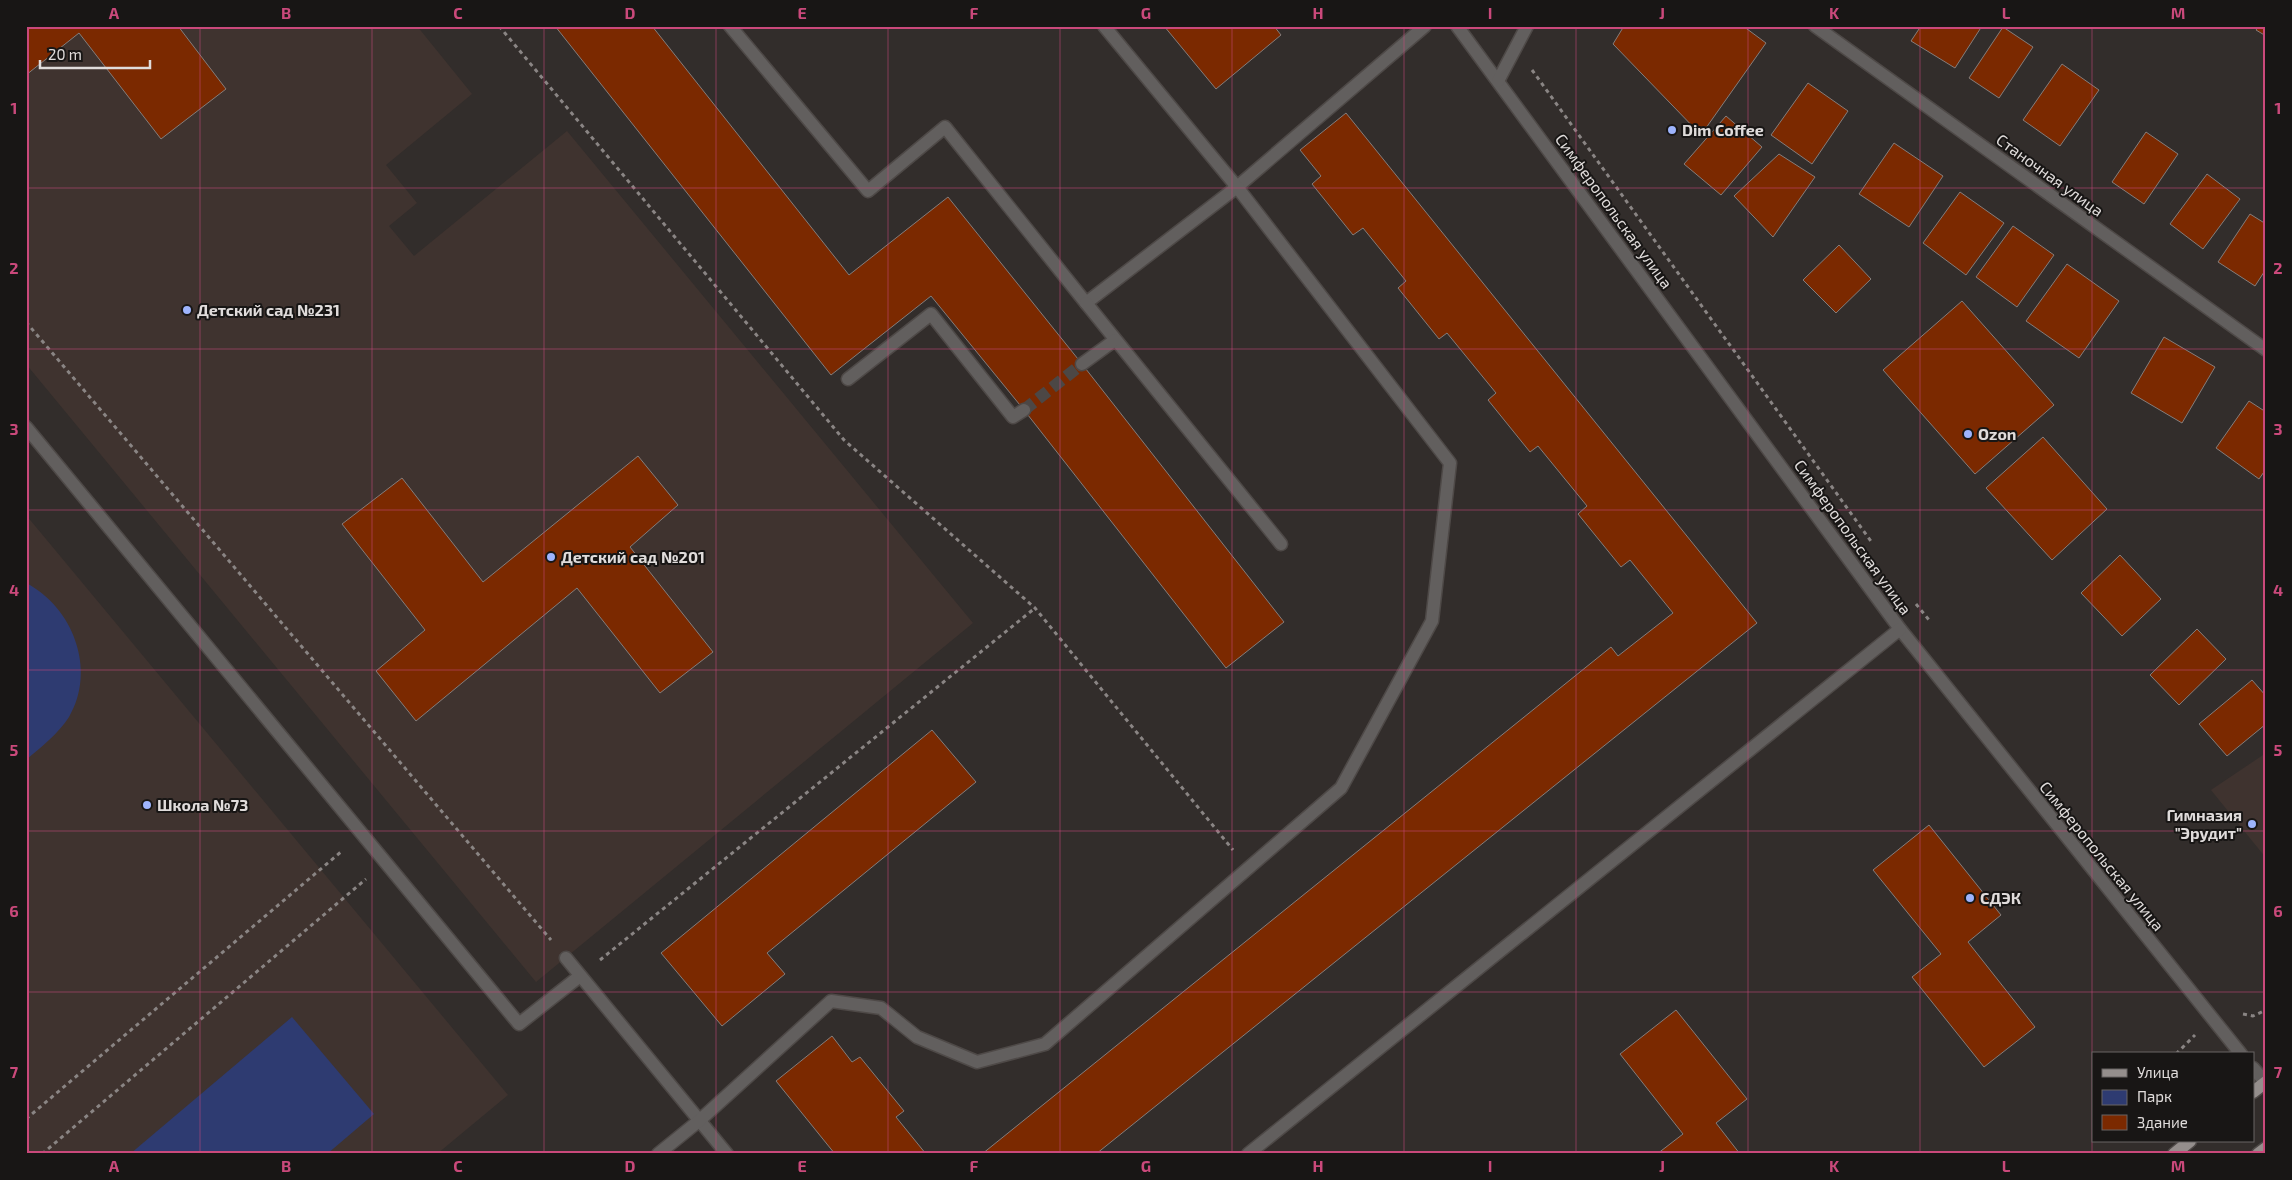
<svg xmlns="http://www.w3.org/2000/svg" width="2292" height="1180" font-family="'Exo 2',sans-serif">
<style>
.built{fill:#3f332f}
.green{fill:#2e3b71}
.building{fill:#7b2900;stroke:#847d7b}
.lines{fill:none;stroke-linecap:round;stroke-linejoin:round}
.minor-tunnel{stroke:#4c4745;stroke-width:12;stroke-dasharray:12 6;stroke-linecap:butt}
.minor-casing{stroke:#4e4947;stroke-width:15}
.major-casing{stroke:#4e4947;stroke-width:15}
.path{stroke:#8a8584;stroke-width:3;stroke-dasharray:4 4;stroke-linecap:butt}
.minor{stroke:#625f5e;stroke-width:12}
.major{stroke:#948e8c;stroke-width:12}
.grid{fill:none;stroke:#ca497b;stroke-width:1;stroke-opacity:0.55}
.poi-dot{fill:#9eb4fd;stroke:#181615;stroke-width:2}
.labels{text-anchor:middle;stroke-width:4;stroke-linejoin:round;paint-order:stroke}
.poi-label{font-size:16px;font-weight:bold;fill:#e0dcdb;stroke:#181615;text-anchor:start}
.street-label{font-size:16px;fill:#e0dcdb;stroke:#181615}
.neatline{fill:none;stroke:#ca497b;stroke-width:2}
.grid-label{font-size:16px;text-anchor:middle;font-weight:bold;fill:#ca497b}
</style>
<rect width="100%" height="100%" fill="#322d2b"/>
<g class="built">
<polygon points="26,26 417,26 472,94 386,165 417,203 389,226 414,256 567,131 973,623 536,982 26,364"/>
<polygon points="26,515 508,1095 437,1154 26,1154"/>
<polygon points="2266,753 2266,858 2211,790"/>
</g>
<g class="green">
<path d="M26,583C73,607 97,670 69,717C58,734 41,747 26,760Z"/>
<polygon points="292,1017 374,1114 327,1154 130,1154"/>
</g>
<g class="building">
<polygon points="26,26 178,26 226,89 161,139 79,33 26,75"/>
<polygon points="555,26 652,26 849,275 948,197 1082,364 1284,622 1226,668 1024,410 931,296 831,375"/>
<polygon points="1164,26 1274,26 1281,35 1216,89"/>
<polygon points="1624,26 1743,26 1766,43 1701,135 1613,44"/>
<polygon points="1921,26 1982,26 1955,68 1911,41"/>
<polygon points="2259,26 2266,26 2266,36 2256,30"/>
<polygon points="2003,27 2033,47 1999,98 1969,78"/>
<polygon points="2062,64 2099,90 2060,146 2023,120"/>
<polygon points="1808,83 1848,111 1812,164 1771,135"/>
<polygon points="1346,113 1757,623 1096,1154 982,1154 1611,647 1618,656 1673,613 1630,560 1621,567 1578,514 1587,506 1538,446 1530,452 1488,400 1496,393 1447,333 1439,339 1398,288 1406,281 1363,228 1353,235 1312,184 1321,176 1300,150"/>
<polygon points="1726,116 1762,147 1721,195 1684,164"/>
<polygon points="2146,132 2178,154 2144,204 2112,182"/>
<polygon points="1894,143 1943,176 1909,227 1859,194"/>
<polygon points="1779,154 1815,177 1773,237 1734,196"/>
<polygon points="2207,174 2240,199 2203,249 2170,224"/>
<polygon points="1960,192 2004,223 1966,275 1923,243"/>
<polygon points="2250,214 2266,224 2266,269 2255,286 2218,262"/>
<polygon points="2013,226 2054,255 2017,307 1976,277"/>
<polygon points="1839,245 1871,279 1836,313 1803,280"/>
<polygon points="2067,264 2119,301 2079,358 2026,321"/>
<polygon points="1962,301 2054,405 1975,474 1883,370"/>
<polygon points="2164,337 2215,367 2182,423 2131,393"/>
<polygon points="2249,401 2266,412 2266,469 2259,479 2216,448"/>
<polygon points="2043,437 2107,509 2052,560 1986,488"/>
<polygon points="638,456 678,505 630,547 713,652 660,693 577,588 416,721 376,671 425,630 342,524 402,478 483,582"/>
<polygon points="2120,555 2161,599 2122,636 2081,593"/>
<polygon points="2197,629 2226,659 2179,705 2150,675"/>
<polygon points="2252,680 2266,696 2266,724 2227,756 2199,724"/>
<polygon points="932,730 976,782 767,953 785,974 722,1026 661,953"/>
<polygon points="1929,825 2001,915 1968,942 2035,1027 1984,1067 1912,977 1941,954 1873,870"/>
<polygon points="1676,1010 1747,1099 1716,1123 1740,1154 1657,1154 1683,1134 1620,1054"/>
<polygon points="832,1036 852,1062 860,1057 904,1111 896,1117 926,1154 835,1154 776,1081"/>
</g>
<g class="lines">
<polyline class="minor-tunnel" points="1024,410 1082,364"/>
<defs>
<g id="minor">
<polyline points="730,26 868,191 945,127 1086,303 1237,187 1425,26"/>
<polyline points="1457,26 1900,629 2241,1054"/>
<polyline points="1815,26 2266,350"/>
<polyline points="1498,81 1527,26"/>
<polyline points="1086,303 1281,544"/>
<polyline points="1082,364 1115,340"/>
<polyline points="848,379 931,314 1013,417 1024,410"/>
<polyline points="26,427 519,1024 580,976"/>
<polyline points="566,958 727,1154"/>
<polyline points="2253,1068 2266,1083"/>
<polyline points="658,1154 700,1120 831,1001 881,1008 917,1037 977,1062 1045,1044 1341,788 1432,621 1450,463 1237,187 1104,26"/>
<polyline points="1248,1154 1900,629"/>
</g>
<g id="major">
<polyline points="2253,1092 2266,1082"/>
<polyline points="2174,1154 2190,1141"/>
<polyline points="2258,1154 2266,1148"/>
</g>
</defs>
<use href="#minor" class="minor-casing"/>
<use href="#major" class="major-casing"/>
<g class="path">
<polyline points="499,26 844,440 1035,608 1233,850"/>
<polyline points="1532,70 1873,544"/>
<polyline points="26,322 551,940"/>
<polyline points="1916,604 1929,620"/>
<polyline points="600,960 1035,608"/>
<polyline points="2243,1014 2253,1016 2266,1010"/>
<polyline points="2176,1054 2195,1035"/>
<polyline points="26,1119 342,851"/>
<polyline points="42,1154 366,879"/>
</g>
<use href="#minor" class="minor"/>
<use href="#major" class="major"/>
</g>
<path class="grid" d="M200,26V1154M372,26V1154M544,26V1154M716,26V1154M888,26V1154M1060,26V1154M1232,26V1154M1404,26V1154M1576,26V1154M1748,26V1154M1920,26V1154M2092,26V1154M26,188H2266M26,349H2266M26,510H2266M26,670H2266M26,831H2266M26,992H2266"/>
<g class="poi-dot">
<circle cx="1672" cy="130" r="5"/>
<circle cx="187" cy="310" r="5"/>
<circle cx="1968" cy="434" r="5"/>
<circle cx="551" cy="557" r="5"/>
<circle cx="147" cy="805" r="5"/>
<circle cx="2252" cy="824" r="5"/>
<circle cx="1970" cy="898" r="5"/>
</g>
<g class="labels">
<g class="poi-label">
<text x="1682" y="136">Dim Coffee</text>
<text x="197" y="316">Детский сад №231</text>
<text x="1978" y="440">Ozon</text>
<text x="561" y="563">Детский сад №201</text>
<text x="157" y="811">Школа №73</text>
<text x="2242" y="821" text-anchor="end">Гимназия<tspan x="2242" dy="18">"Эрудит"</tspan></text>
<text x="1980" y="904">СДЭК</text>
</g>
<g class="street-label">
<text transform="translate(2050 175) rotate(36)" y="6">Станочная улица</text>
<text transform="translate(1614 211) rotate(54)" y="6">Симферопольская улица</text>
<text transform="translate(1853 537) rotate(54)" y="6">Симферопольская улица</text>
<text transform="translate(2102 856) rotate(51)" y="6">Симферопольская улица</text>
</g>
</g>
<rect width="2292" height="1180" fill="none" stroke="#181615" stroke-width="55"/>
<rect x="2092" y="1052" width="162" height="90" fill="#181615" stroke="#686564"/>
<rect x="2102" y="1069" width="25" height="8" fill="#948e8c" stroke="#686564"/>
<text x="2137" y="1078" font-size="15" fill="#e0dcdb">Улица</text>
<rect x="2102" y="1090" width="25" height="15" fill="#2e3b71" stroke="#686564"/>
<text x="2137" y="1102" font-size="15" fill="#e0dcdb">Парк</text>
<rect x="2102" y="1115" width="25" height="15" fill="#7b2900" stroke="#686564"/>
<text x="2137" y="1128" font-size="15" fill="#e0dcdb">Здание</text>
<path d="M40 60v8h110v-8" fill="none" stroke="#e0dcdb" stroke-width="2.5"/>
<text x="48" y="60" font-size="15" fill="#e0dcdb" stroke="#181615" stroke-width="4" paint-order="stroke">20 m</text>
<rect x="28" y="28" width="2236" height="1124" class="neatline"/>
<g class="grid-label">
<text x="114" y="19">A</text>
<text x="286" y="19">B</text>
<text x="458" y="19">C</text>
<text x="630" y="19">D</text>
<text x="802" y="19">E</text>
<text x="974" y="19">F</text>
<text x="1146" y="19">G</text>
<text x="1318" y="19">H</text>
<text x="1490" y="19">I</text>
<text x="1662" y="19">J</text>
<text x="1834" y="19">K</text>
<text x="2006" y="19">L</text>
<text x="2178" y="19">M</text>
<text x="14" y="114">1</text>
<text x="2278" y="114">1</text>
<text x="14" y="274">2</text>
<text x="2278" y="274">2</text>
<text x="14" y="435">3</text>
<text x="2278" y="435">3</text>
<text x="14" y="596">4</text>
<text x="2278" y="596">4</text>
<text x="14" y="756">5</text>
<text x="2278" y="756">5</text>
<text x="14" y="917">6</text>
<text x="2278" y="917">6</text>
<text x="14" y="1078">7</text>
<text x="2278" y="1078">7</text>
<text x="114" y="1172">A</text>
<text x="286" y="1172">B</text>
<text x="458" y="1172">C</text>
<text x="630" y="1172">D</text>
<text x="802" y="1172">E</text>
<text x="974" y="1172">F</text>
<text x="1146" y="1172">G</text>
<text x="1318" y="1172">H</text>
<text x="1490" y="1172">I</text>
<text x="1662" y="1172">J</text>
<text x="1834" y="1172">K</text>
<text x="2006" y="1172">L</text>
<text x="2178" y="1172">M</text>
</g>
</svg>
